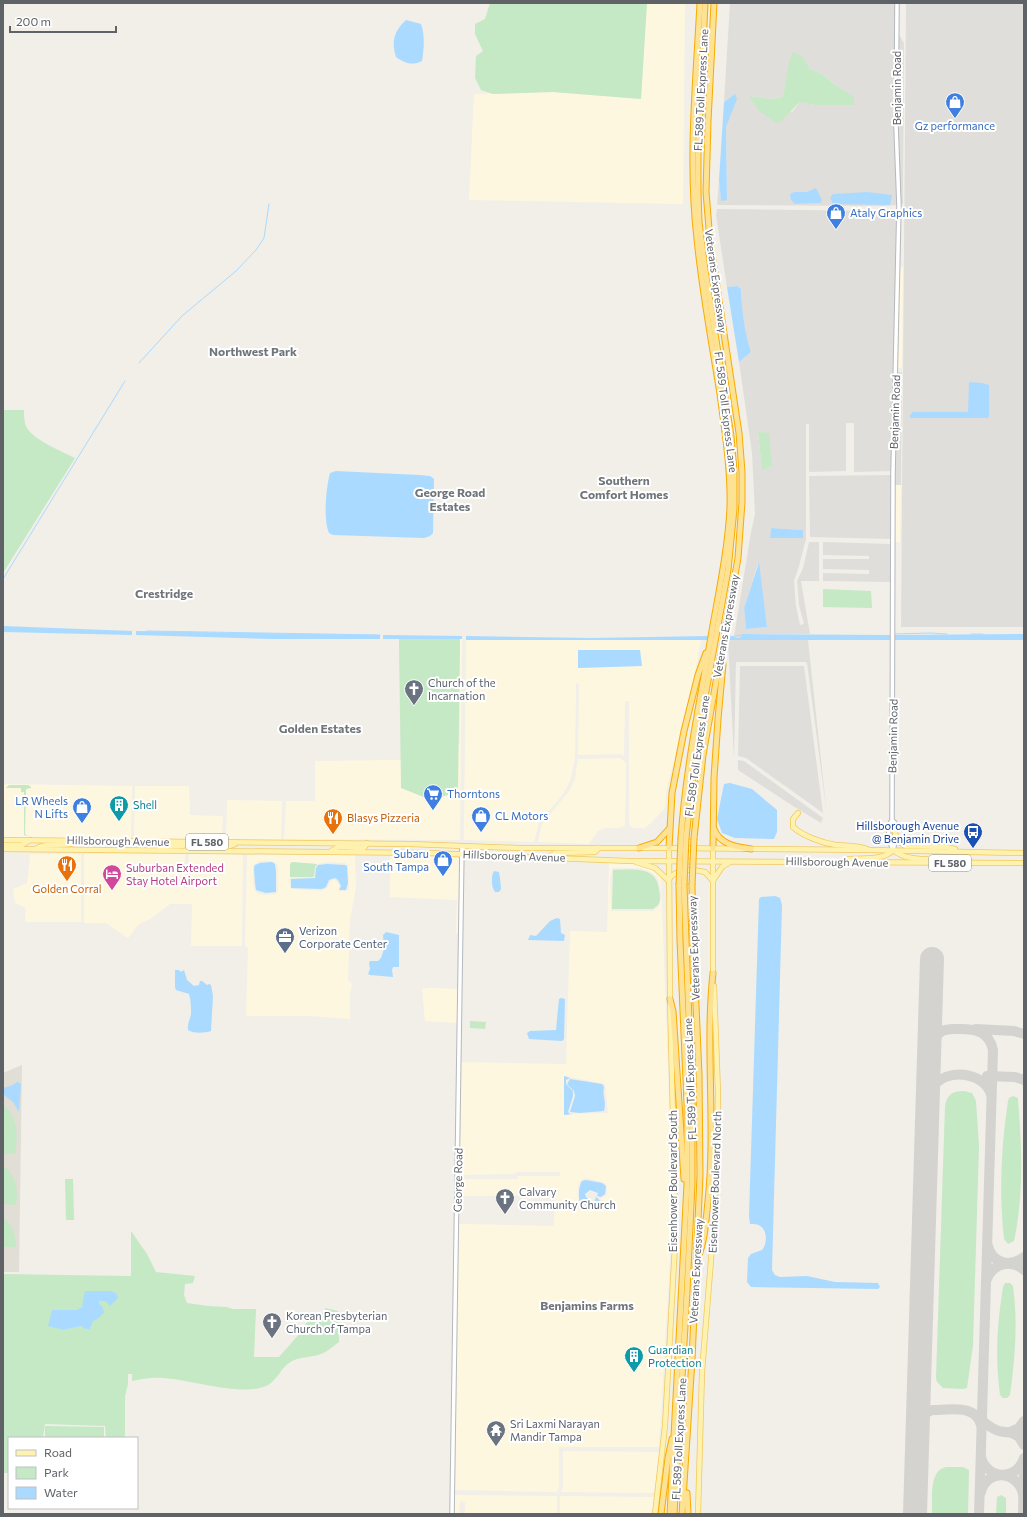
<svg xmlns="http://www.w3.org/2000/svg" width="1027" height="1517" font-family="Commissioner,sans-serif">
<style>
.commercial{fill:#fef7e0;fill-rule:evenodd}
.industrial{fill:#e0deda;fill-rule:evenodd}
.education{fill:#e1ded6}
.green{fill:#c5e8c5;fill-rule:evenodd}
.water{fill:#aadaff}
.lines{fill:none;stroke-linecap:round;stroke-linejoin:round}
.stream{stroke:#aadaff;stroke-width:1}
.taxiway{stroke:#d4d3d0;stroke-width:10}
.runway{stroke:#d4d3d0;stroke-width:24}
.minor-casing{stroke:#b5b8bc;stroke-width:5.5}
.major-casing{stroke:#f2c960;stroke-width:6}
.highway-casing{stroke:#f9ab00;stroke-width:7}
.minor{stroke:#fff;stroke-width:3.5}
.major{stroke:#fff2af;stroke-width:4.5}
.highway{stroke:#fde293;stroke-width:5}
.highway-bridge-casing{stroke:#f9ab00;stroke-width:7;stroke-linecap:butt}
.highway-bridge{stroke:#fde293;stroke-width:5}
.labels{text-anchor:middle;stroke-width:4;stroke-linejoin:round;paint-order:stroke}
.shield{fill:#fff;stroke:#8f9295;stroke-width:1}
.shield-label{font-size:10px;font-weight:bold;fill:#5f6368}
.street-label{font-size:11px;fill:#5f6368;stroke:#fff}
.shop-label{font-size:11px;fill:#366cbe;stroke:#fff;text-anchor:start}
.worship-label{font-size:11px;fill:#5b616d;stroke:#fff;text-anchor:start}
.culture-label{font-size:11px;fill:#0d838f;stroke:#fff;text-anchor:start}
.food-label{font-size:11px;fill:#c56008;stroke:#fff;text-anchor:start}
.transit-label{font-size:11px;fill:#164399;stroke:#fff;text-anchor:end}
.hotel-label{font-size:11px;fill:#b23c85;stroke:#fff;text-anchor:start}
.service-label{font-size:11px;fill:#4e5e75;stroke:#fff;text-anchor:start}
.neighbourhood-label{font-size:12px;font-weight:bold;fill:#70757a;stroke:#fff}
</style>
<rect width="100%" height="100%" fill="#f1efe8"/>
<g class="commercial">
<polygon points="647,3 685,3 683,204 469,200 474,94 553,92 641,99"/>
<polygon points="899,267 903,267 902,368 898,368"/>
<polygon points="895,485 901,485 900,542 895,542"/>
<polygon points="460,639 462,639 460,840 284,839 286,801 315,801 315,761 401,760 402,788 460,743"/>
<path d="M466,640H701L695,673L666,793L665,808L652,822L645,828H633L629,825V701H625L624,756L621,754L578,755L579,684L576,683L575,757L571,778L566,789L560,798L539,822L534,842L464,840ZM578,650H640L642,666L578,668Z"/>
<polygon points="620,758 624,761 626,764 625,826 619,828 605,828 598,831 589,844 538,842 542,824 569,791 575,779 578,759"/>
<polygon points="3,784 132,786 131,839 3,838"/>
<polygon points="135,786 189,786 190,815 223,816 222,839 134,839"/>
<polygon points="227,800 282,801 281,839 226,839"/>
<polygon points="30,854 81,854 81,922 25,922 26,908 15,903 13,889 27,883 28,876"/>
<polygon points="84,854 185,854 184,888 187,889 189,854 243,855 242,946 191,946 192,905 191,904 170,904 152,918 139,924 128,938 106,923 84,923"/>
<path d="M247,855H355L356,887L350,919L348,980L352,984L350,993V1019L310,1016H246L248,948L245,946ZM260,861H272L276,863L278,867V890L276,894L266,895L258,894L255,891L253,883V865ZM292,862L317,864L327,862L345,863L348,865L349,890L344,892L339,891V885L335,880H332L327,888L322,891L291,889L289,881L290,877V864Z"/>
<polygon points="390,856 460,858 459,934 456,933 457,900 390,897"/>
<path d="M609,863L634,864L651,868L661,875L673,1207L659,1447H559V1487L557,1492L455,1490L459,1224L554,1226L555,1195L460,1196V1179H518V1176H560V1172H516L515,1174L460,1175L461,1062L566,1064L570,931L607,932ZM612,868H641L653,873L658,878L660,885L662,896L659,906L653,911H611L610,880ZM565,1076L605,1084L608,1113L564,1114ZM585,1178L603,1182L607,1185V1195L600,1199L603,1201L604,1206L602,1211L578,1209V1187L580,1181Z"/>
<polygon points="429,988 458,989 458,1023 425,1021 422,989"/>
<polygon points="563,1451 659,1452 654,1493 561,1492 563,1488"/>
<polygon points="455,1495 557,1496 557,1514 465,1514 465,1502 460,1501 459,1514 454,1514"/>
<polygon points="560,1496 654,1497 652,1514 560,1514"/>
</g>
<g class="industrial">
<path d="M730,3H895L897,205L883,206L717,205L719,180L721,200H727L726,127L734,95L724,102ZM803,57L810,69L822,74L835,85L854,98L815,105L800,102L792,112L750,96L771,99L783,97L786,80ZM794,192H807L820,203L795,204ZM868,192L881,195L833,204Z"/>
<polygon points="906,3 1024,3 1024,627 901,627"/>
<polygon points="899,35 904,43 903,204 901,204 898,125"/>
<path d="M717,209L883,211L897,209L891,471L854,472V423H846V471L809,472V424H806V539L799,566L794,581L796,606L800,625L804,624L799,605L797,581L803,568L809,542H819V581H801L810,634H742L740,638L734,637L751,532L755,514L752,453L739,362L751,352L745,335L743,321L741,289L737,286L727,287L716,215ZM758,432L772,466L762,469ZM771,528L803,530V538H770ZM758,563L767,627L746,629L744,608Z"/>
<polygon points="898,372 902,372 901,485 895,485"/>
<polygon points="891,475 891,539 810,537 809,476"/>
<polygon points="823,542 891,544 891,582 823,581 823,573 869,574 869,570 823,569 823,559 869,559 869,556 823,555"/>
<polygon points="728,640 808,640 827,815 807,663 805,662 736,662 734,759"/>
<polygon points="740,666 804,666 823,813 746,758 738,756"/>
<polygon points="738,760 744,761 823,818 821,823 793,806 738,770"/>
</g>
<polygon class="education" points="22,1065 19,1272 3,1272 3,1073"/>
<g class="green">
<polygon points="490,3 647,3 641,99 553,92 493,94 481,90 475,78 476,56 483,51 475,34 475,24 485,19"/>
<polygon points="793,52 803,57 810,69 822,74 835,85 854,97 854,105 815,105 800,102 778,124 759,111 749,96 771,99 783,97 789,62"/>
<path d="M3,410H24C24,416 24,423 27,428C35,441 61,451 75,458L3,573Z"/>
<polygon points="758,432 769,433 772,466 762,470"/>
<polygon points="823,589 871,591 872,608 823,607"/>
<polygon points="399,639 460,639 458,792 431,800 401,788"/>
<polygon points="9,785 28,785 31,787 31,788 26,789 25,834 28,836 24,835 24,792 21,792 21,788 6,788"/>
<polygon points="292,862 317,864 315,867 314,876 312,877 290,877 290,864"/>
<path d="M613,870C631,870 657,865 659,890C660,896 661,901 658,905L653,909H612Z"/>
<polygon points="470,1021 486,1022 485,1029 470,1028"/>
<path d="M964,1091L972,1093L976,1101L979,1146L973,1345L967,1388L963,1389L943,1388L937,1382L936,1378L945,1106C947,1094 953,1091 964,1091Z"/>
<path d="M1013,1096L1018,1098V1100C1022,1147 1024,1195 1014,1241L1008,1244L1004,1239C999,1193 1001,1147 1008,1101L1009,1098Z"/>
<path d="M3,1105C18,1116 18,1136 15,1154H3Z"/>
<path d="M3,1165C15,1174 19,1190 16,1205L3,1204Z"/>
<polygon points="65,1179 73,1179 74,1220 66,1220"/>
<path d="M3,1217C13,1225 16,1235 16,1247H3Z"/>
<path d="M131,1231L147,1254L156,1272L195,1276L193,1283L185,1284L184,1295L187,1303L208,1306L226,1307L233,1309H256L254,1357H279L301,1332L312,1314L326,1312L325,1308L338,1311L339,1342C333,1346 327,1352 321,1354C311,1358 298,1356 289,1363C281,1368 278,1379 268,1385C243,1398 190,1379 162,1378C152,1377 142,1379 132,1381V1374H128V1384L125,1396V1438H106L105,1426L45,1424L43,1438H9V1473H3V1274L130,1276L131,1275ZM89,1291L100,1292L106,1301H99V1318L93,1320L90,1329H85L81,1326L64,1330L55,1326L66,1310H76L82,1307L85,1297Z"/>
<path d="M1005,1283H1010L1013,1286C1018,1323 1015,1358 1010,1395L1007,1398H1003L1000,1395C995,1355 997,1326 1003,1287Z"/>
<polygon points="45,1426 104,1427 104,1438 45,1438"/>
<path d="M946,1467H963L969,1470L968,1514H932C933,1500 928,1471 946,1467Z"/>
<polygon points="1001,1495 1006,1498 1006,1514 996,1514 997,1497"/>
</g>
<g class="water">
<path d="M406,20L421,24C425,35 424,49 422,61C411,66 405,63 396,57C391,41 394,31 406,20Z"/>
<polygon points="735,94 737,99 726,127 727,200 721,201 719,180 724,102"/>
<polygon points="816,188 822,200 820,203 795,204 791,200 790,194 794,192 807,192"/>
<polygon points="868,192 892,195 890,205 833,204 830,198 833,194"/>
<path d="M737,286L741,289C742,311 744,331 751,352L739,362L727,287Z"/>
<polygon points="969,382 982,383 989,385 989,416 988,418 910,418 910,415 913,412 968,412"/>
<path d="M336,471L419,475L430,476L434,479L433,533L430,536L424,538L333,535L329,533C323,519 326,488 330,473Z"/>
<polygon points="771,528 803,530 803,538 770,538"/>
<polygon points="759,562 767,627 746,629 744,608"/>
<polygon points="3,626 132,631 132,635 3,632"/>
<polygon points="136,631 380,635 380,639 270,639 136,635"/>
<polygon points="742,634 891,635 891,640 726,640 727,636 740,638"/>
<polygon points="1024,634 1024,640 895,640 895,635"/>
<polygon points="383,635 462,636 462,639 383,639"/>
<polygon points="466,636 591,638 709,636 708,640 466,640"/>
<polygon points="578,650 640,650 642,666 578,668"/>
<polygon points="730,783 752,789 777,810 777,832 774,839 735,838 722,833 717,819 724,784"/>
<polygon points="260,863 272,862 275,864 276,872 276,892 266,893 256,890 255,883 254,868 255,865"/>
<polygon points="327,864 345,865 347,866 348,883 346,890 339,890 341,886 338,880 335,878 329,880 326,887 322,889 291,888 291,879 315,878 316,868 318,865"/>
<path d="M494,871L499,872L500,878L501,889L499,892H495C491,887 491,876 494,871Z"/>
<path d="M775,896L780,898L782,905L772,1270L775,1275L780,1277L807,1276L835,1282L878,1283L880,1287L878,1289L753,1287H751L747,1282L748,1258L751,1254L762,1250C767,1245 768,1230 760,1226C758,1224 753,1224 750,1224L749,1216L759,899L761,897Z"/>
<polygon points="557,918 560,919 561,933 565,935 564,941 528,940 530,935 536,936 550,921"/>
<polygon points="386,932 399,935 399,967 393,967 392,970 393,977 370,975 368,974 370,969 369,963 370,961 378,961 381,958 384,949 383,935"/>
<path d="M175,970H179L181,972L184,970L187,980L194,986L199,985L200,981H202L207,985L209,984L211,985L213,996L211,1031C205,1033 194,1034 188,1030C187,1024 190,1020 191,1014C191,1007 191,1000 189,994L176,990L175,987Z"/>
<polygon points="561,998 565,999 564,1039 562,1041 529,1039 527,1033 530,1031 556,1030 559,999"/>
<polygon points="564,1076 570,1078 566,1080 566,1084 573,1091 573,1096 568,1112 570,1114 574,1114 564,1115"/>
<path d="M570,1079L602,1084L604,1087C602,1097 607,1101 604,1111L580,1113L570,1112L575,1096L574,1091L567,1084Z"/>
<polygon points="17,1082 20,1083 21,1085 19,1112 13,1102 3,1094 3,1088 13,1085"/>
<path d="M586,1180L602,1183L606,1186L605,1194L601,1197L597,1196L598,1193L590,1190L585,1194L586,1197L594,1203L596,1197C600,1200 601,1202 603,1207L601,1208L594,1209L580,1202C578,1195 579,1186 582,1181Z"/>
<polygon points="85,1291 111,1291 117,1294 118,1298 110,1306 106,1301 99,1301 99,1304 102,1306 104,1312 99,1318 93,1321 90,1329 85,1329 81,1326 64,1330 48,1326 52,1310 76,1310 82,1307"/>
</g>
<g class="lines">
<g class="stream">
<polyline points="139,363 182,316 236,271 256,250 264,238 269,204"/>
<polyline points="3,579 125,381"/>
<polyline points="147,631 380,635"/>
<polyline points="895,634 931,633 947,634"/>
<polyline points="971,634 983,634"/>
<polyline points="729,637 742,635"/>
</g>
<g class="taxiway">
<polyline points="976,1029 1014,1031 1024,1034"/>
<path d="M929,1052C931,1044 935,1036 942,1031C948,1028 954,1029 960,1029C977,1029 989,1032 993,1050L979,1514"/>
<polyline points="987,1076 1015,1077 1024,1080"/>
<path d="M927,1139C927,1123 924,1101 933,1087C945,1068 983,1071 991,1094"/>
<path d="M988,1246C992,1263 1010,1268 1024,1257"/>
<path d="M987,1279C993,1263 1012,1259 1024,1270"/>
<path d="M979,1418C997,1434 1001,1432 1024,1433"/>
<polyline points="1010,1432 1019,1437 1024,1445"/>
<polyline points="1010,1432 1019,1428 1024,1421"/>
<path d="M981,1457C987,1480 1017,1481 1024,1458"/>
<path d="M918,1461L919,1420L923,1415L932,1410C948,1410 976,1404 981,1425"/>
<path d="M981,1492C987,1468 1018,1471 1023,1494"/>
<polyline points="1023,1514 1024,1468"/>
</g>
<polyline class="runway" points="915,1514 932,959"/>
<defs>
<g id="minor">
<path d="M892,820C886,828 889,842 893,850"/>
<polyline points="893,850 895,842 895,823 892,820 893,473 899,206 896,126 897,3"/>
<polyline points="452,1514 462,846"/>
</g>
<g id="major">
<path d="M798,813L793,819V827C803,836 822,843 836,845C846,846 856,845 867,849"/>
<polyline points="895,832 897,840 905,846 946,847 955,849"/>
<polyline points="3,840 410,844 519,848 669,848 870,850 1024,853"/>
<polyline points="3,845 22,845 30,840"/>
<polyline points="3,849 428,853 629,861 1024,863"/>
<path d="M35,849C48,841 64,848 78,842"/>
<path d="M159,849C171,843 184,849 195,842"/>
<polyline points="188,850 195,846 230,846 235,844"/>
<path d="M893,850C906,861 927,859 943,860"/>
<polyline points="331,851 338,847 364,848 367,843"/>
<polyline points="548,857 555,853 595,852 599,848"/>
<path d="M846,859C859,858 884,861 893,850"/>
<polyline points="636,862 655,868 668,880"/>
<polyline points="714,879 722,867 730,862"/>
<path d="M668,880C677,868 691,869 705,872L713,881"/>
<polyline points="713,975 713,849"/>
<polyline points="655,1514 665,1426 675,1245 675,1200 670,999 669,848"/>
<polyline points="698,1514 702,1372 713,1235 717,1155 718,1092 714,986"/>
</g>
<g id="highway">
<path d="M714,829C720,845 737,847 751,849"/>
<path d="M681,838C686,766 701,696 713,625C720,586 728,547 730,508C731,470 725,432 720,394C712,343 702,291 697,239C688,161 696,82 700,3"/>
<polyline points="686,838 696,747 728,570 734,509 734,470 731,436 705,269 699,222 698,192 698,155 705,3"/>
<polyline points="694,838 703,755 738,558 742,502 742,472 739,433 710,241 706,192 708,121 714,3"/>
<polyline points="639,848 657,842 669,829"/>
<polyline points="669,848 672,793 684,731 698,675 706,653"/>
<polyline points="713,849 714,778 718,719 723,664"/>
<polyline points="670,999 673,1011 684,1179"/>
<path d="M698,1258C705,1240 706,1220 708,1201C716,1125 705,1049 713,973"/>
<polyline points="687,1493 688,1514"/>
<polyline points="661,1514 668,1458 672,1439"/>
<polyline points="670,1514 687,1184 687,1104 680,940 679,885"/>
<polyline points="674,1514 687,1292 692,1184 692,1103 684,885"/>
<polyline points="682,1514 692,1360 700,1175 699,1075 693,935 692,885"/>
</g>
</defs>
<use href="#minor" class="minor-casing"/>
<use href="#major" class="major-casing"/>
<use href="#highway" class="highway-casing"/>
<use href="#minor" class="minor"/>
<use href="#major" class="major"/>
<use href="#highway" class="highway"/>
<defs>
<g id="highway-bridge">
<polyline points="679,885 681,838"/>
<polyline points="684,885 686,838"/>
<polyline points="692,885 694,838"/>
</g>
</defs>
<use href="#highway-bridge" class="highway-bridge-casing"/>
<use href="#highway-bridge" class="highway-bridge"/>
</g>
<defs>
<symbol id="shop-pin" viewBox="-11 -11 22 30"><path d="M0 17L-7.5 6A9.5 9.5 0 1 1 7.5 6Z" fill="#3f7fe0" stroke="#fff"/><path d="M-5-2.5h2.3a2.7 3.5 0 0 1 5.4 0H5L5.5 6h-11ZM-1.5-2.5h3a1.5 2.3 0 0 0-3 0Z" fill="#fff"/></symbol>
<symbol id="church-pin" viewBox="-11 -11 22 30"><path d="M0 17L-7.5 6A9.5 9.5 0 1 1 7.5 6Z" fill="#6b7280" stroke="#fff"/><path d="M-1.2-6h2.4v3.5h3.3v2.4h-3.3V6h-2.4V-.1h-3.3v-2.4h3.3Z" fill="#fff"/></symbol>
<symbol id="supermarket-pin" viewBox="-11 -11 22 30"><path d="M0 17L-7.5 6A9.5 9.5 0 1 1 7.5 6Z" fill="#3f7fe0" stroke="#fff"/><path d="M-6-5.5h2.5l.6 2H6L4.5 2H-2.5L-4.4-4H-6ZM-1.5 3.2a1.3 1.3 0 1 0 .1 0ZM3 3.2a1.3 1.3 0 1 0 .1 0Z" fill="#fff"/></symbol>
<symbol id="building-pin" viewBox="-11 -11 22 30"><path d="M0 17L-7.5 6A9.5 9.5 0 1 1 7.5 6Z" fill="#0f9aa8" stroke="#fff"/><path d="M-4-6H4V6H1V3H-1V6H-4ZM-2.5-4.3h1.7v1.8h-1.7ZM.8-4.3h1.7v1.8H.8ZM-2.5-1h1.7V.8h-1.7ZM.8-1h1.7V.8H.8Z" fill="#fff"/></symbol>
<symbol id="restaurant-pin" viewBox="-11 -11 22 30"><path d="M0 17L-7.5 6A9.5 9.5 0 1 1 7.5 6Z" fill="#e8710a" stroke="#fff"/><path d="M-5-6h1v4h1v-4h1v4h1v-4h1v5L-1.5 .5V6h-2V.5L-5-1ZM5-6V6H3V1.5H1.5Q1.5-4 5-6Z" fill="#fff"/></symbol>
<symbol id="bus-pin" viewBox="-11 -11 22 30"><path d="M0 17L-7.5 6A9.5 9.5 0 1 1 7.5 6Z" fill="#1a4fb4" stroke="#fff"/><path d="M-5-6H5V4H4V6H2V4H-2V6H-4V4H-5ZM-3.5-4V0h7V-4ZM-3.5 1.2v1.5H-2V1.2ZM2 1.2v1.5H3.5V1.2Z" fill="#fff"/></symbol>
<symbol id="hotel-pin" viewBox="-11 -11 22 30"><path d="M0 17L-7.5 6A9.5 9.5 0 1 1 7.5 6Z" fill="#d1479c" stroke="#fff"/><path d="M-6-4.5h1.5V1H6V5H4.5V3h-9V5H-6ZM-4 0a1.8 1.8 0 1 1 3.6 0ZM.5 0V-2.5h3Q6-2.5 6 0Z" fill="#fff"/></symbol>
<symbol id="office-pin" viewBox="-11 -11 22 30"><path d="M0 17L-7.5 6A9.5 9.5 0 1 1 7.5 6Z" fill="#5c6f8a" stroke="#fff"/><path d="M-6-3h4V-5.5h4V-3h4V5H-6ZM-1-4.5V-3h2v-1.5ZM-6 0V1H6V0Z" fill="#fff"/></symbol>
<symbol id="temple-pin" viewBox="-11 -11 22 30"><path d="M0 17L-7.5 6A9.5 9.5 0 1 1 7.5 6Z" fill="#6b7280" stroke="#fff"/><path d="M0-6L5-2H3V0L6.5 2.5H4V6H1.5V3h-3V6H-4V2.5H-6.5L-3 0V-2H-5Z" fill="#fff"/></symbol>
</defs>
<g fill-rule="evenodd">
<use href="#shop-pin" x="944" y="91" width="22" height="30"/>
<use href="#shop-pin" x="825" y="202" width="22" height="30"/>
<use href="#church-pin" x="403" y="678" width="22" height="30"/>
<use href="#supermarket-pin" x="422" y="783" width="22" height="30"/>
<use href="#building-pin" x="108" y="794" width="22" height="30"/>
<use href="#shop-pin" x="71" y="796" width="22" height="30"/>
<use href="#shop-pin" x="470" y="805" width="22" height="30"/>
<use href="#restaurant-pin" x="322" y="807" width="22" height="30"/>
<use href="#bus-pin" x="962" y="821" width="22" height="30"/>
<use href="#shop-pin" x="432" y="849" width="22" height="30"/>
<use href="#restaurant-pin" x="56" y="854" width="22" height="30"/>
<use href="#hotel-pin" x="101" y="863" width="22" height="30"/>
<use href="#office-pin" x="274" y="926" width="22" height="30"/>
<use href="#church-pin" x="494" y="1187" width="22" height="30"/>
<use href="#church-pin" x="261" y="1311" width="22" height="30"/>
<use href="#building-pin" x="623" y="1345" width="22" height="30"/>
<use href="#temple-pin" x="485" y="1419" width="22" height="30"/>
</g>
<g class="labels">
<g class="shield">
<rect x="186" y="834" width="42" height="16" rx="3"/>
<rect x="929" y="855" width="42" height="16" rx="3"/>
</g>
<g class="shield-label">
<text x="207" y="846">FL 580</text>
<text x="950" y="867">FL 580</text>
</g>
<g class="street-label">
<text transform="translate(897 88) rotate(-90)" y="4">Benjamin Road</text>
<text transform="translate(701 90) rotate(-87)" y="4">FL 589 Toll Express Lane</text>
<text transform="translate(716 281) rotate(82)" y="4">Veterans Expressway</text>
<text transform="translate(726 412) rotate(83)" y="4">FL 589 Toll Express Lane</text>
<text transform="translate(895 412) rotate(-88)" y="4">Benjamin Road</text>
<text transform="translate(726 626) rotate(-80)" y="4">Veterans Expressway</text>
<text transform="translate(893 736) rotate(-89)" y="4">Benjamin Road</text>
<text transform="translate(697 756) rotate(-82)" y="4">FL 589 Toll Express Lane</text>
<text transform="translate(118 841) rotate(1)" y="4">Hillsborough Avenue</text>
<text transform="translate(514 856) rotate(2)" y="4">Hillsborough Avenue</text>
<text transform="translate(837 862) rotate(1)" y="4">Hillsborough Avenue</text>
<text transform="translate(694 948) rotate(-92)" y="4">Veterans Expressway</text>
<text transform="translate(690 1079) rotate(-92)" y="4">FL 589 Toll Express Lane</text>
<text transform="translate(458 1180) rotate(-89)" y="4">George Road</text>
<text transform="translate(673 1181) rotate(-90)" y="4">Eisenhower Boulevard South</text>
<text transform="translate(715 1182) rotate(-88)" y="4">Eisenhower Boulevard North</text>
<text transform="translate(696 1271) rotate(-87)" y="4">Veterans Expressway</text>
<text transform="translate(679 1439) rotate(-87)" y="4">FL 589 Toll Express Lane</text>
</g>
<g class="shop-label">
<text x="955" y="130" text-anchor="middle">Gz performance</text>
<text x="850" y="217">Ataly Graphics</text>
<text x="447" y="798">Thorntons</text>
<text x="68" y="805" text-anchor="end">LR Wheels<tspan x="68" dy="13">N Lifts</tspan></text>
<text x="495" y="820">CL Motors</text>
<text x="429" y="858" text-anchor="end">Subaru<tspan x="429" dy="13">South Tampa</tspan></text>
</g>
<g class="worship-label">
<text x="428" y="687">Church of the<tspan x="428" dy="13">Incarnation</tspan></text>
<text x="519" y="1196">Calvary<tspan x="519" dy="13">Community Church</tspan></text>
<text x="286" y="1320">Korean Presbyterian<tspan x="286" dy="13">Church of Tampa</tspan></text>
<text x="510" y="1428">Sri Laxmi Narayan<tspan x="510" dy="13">Mandir Tampa</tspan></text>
</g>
<g class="culture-label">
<text x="133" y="809">Shell</text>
<text x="648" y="1354">Guardian<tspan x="648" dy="13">Protection</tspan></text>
</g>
<g class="food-label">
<text x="347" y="822">Blasys Pizzeria</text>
<text x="67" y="893" text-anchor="middle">Golden Corral</text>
</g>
<g class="transit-label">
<text x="959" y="830">Hillsborough Avenue<tspan x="959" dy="13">@ Benjamin Drive</tspan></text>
</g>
<g class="hotel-label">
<text x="126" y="872">Suburban Extended<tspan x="126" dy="13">Stay Hotel Airport</tspan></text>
</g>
<g class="service-label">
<text x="299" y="935">Verizon<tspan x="299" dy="13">Corporate Center</tspan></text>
</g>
<g class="neighbourhood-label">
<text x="253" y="356">Northwest Park</text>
<text x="624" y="485">Southern<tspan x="624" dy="14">Comfort Homes</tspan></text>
<text x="450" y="497">George Road<tspan x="450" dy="14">Estates</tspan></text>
<text x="164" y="598">Crestridge</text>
<text x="320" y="733">Golden Estates</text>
<text x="587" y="1310">Benjamins Farms</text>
</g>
</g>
<rect width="1027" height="1517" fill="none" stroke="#5f6368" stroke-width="8"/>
<rect x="8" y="1437" width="130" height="72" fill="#ffffff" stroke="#bfc1c3"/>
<rect x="16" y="1450" width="20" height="6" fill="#fff2af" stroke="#bfc1c3"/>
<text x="44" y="1457" font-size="12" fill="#5f6368">Road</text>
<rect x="16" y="1467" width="20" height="12" fill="#c5e8c5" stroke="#bfc1c3"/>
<text x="44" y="1477" font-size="12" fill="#5f6368">Park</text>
<rect x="16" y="1487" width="20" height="12" fill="#aadaff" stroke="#bfc1c3"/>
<text x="44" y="1497" font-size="12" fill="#5f6368">Water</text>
<path d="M10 26v6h106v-6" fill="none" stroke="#5f6368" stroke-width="2"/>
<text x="16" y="26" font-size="12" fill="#5f6368" stroke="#ffffff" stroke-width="3" paint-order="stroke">200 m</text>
</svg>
